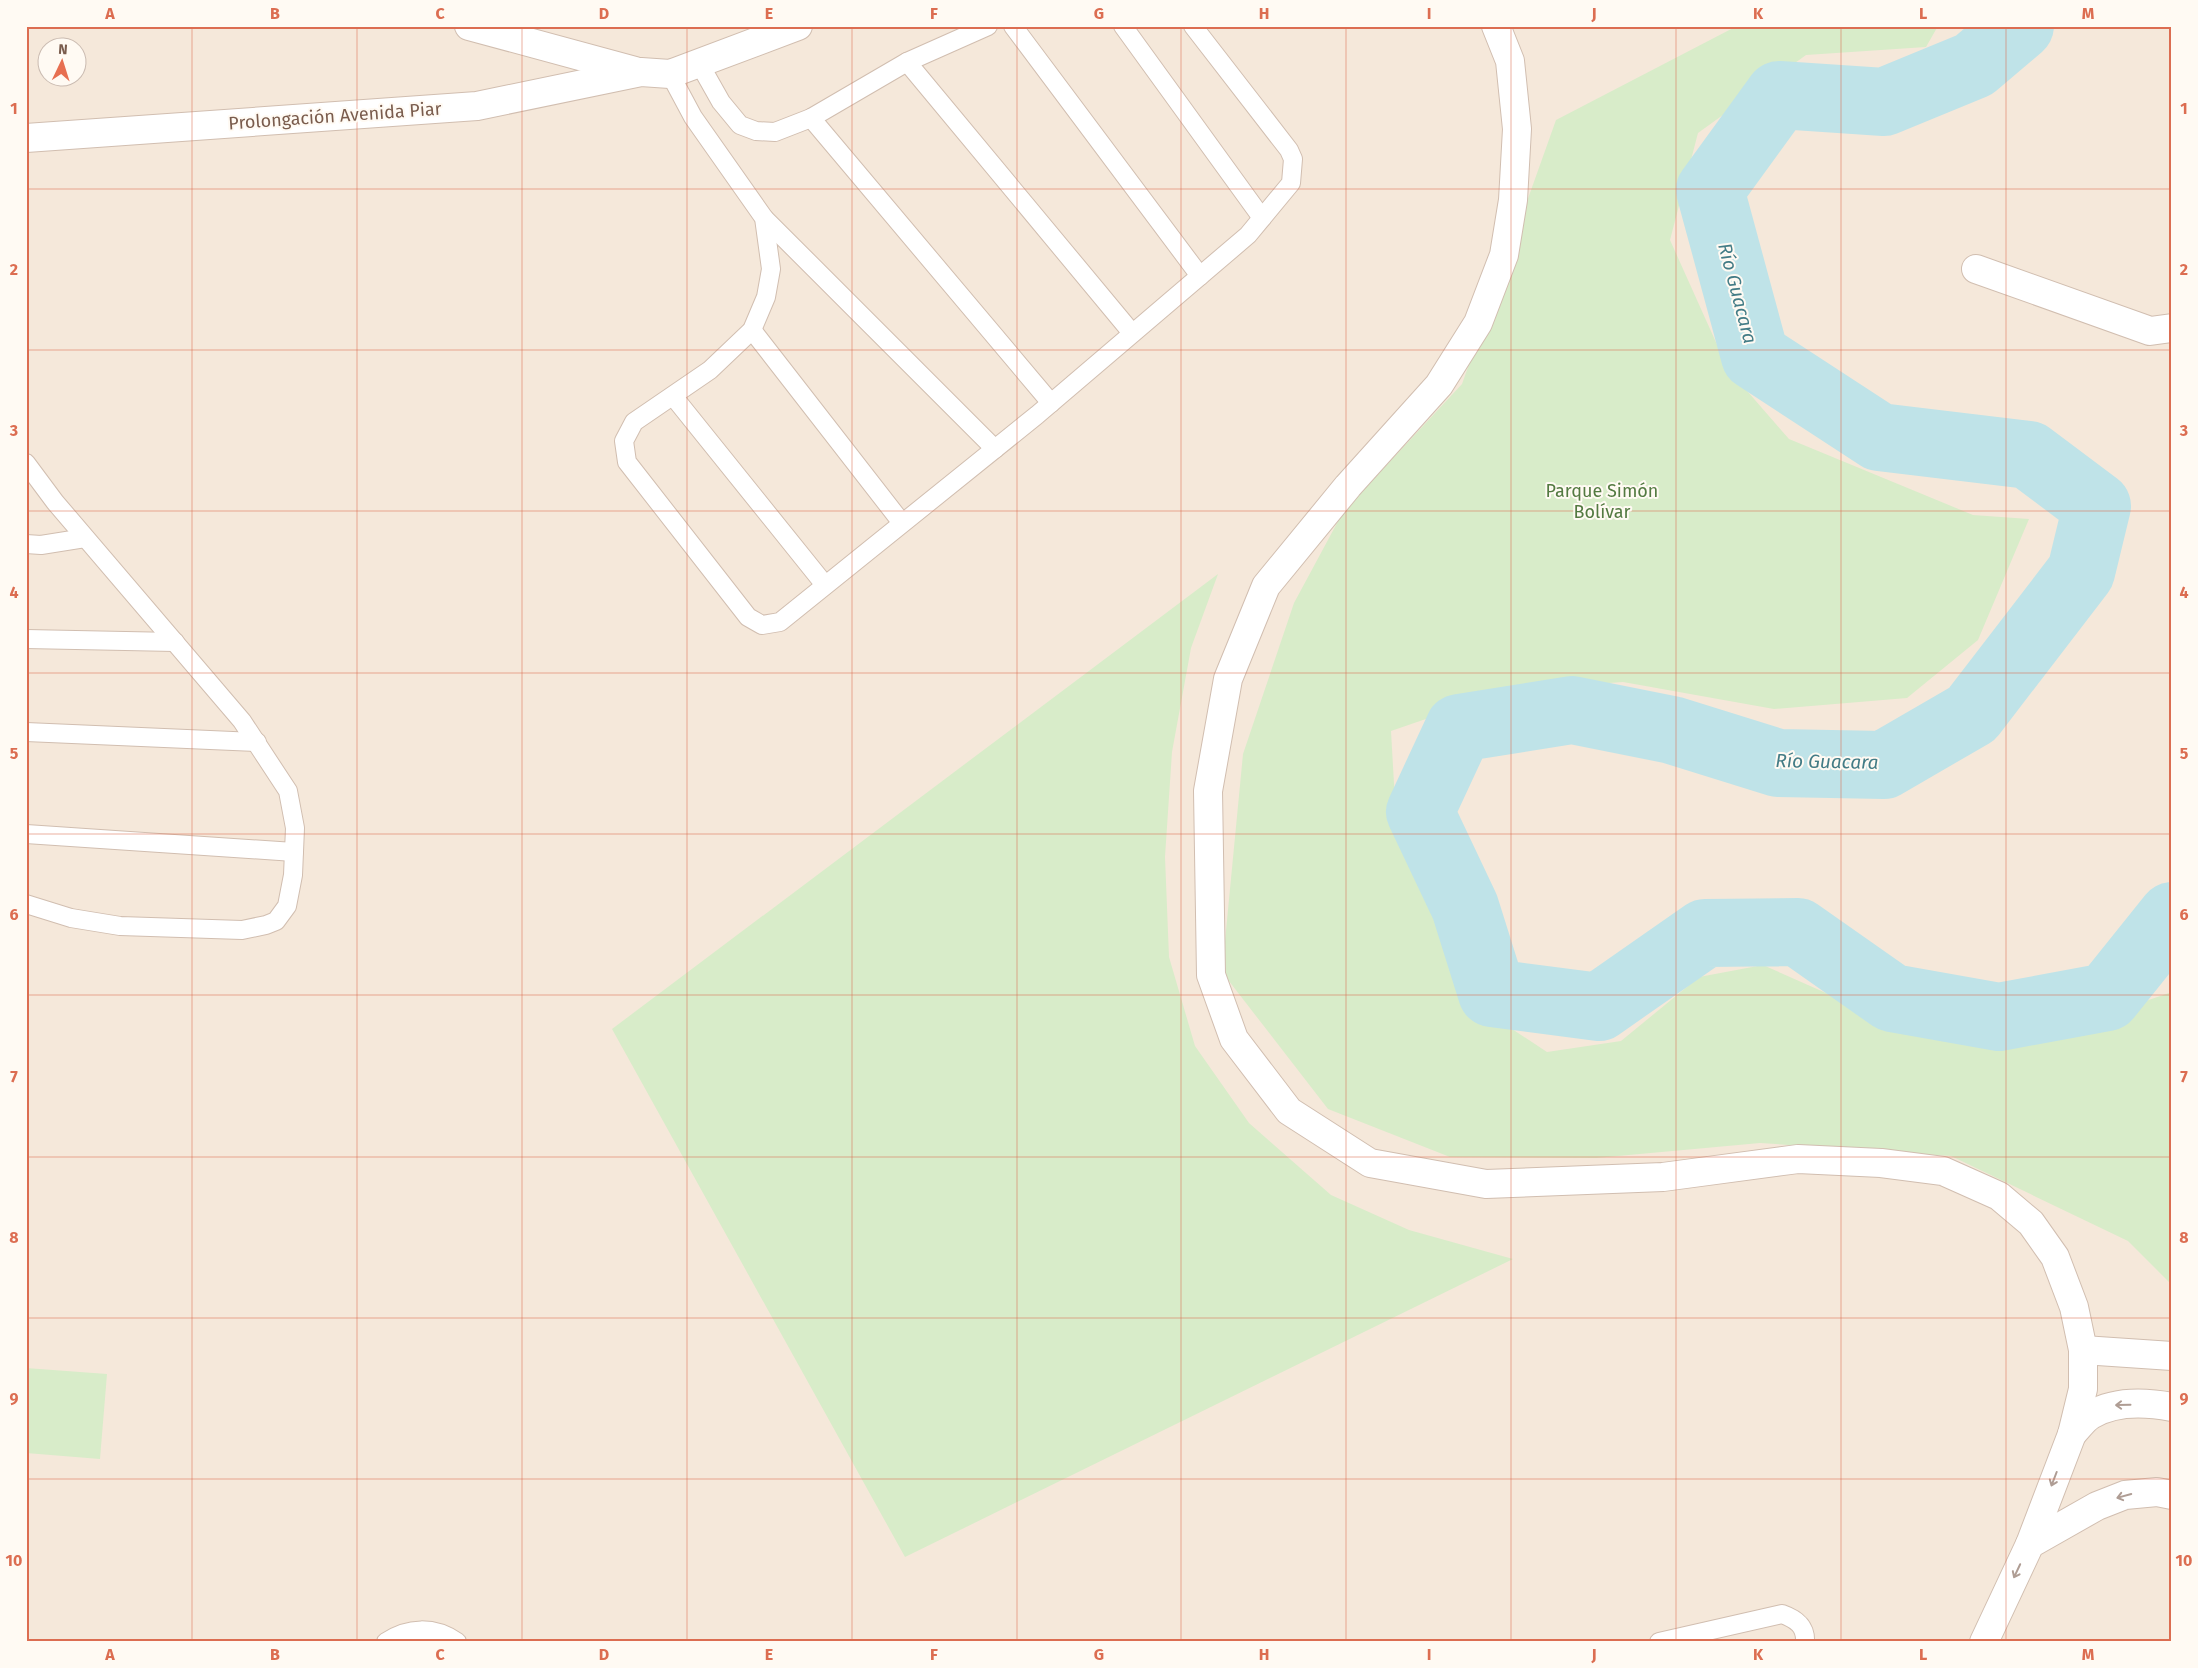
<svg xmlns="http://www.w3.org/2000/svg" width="2198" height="1668" font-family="'Fira Sans',sans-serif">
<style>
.residential{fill:#f5e8da;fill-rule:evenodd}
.green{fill:#d8ecc9}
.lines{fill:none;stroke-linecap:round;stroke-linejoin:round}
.river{stroke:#bfe3e8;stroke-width:68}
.service-casing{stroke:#d1beb0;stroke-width:20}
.minor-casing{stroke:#d1beb0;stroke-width:30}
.service{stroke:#fff;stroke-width:18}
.minor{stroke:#fff;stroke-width:28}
.oneway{stroke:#af9d94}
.grid{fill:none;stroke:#dc6d51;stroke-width:1;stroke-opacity:0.55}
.labels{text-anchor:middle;stroke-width:4;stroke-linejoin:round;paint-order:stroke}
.street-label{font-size:18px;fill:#7a5c4d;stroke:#fffaf3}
.park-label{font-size:18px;fill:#537a41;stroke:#fffaf3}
.water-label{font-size:19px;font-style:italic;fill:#437c86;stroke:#fffaf3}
.neatline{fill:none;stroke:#dc6d51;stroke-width:2}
.grid-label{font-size:16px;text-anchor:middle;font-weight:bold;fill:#dc6d51}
</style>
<rect width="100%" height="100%" fill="#fdf6ec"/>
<path class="residential" d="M26,26H2172V1642H26ZM48,48H78V78H48Z"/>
<g class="green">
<polygon points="1737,26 1938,26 1926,47 1806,55 1698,133 1670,240 1728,369 1789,439 1973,515 2029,519 1978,640 1907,698 1774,709 1623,682 1510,690 1391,731 1395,801 1462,996 1547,1052 1621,1041 1699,977 1763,965 1930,1039 2009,1048 2169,993 2172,989 2172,1285 2128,1241 1951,1156 1760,1143 1596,1158 1450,1157 1328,1109 1222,972 1243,754 1294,603 1343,512 1462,384 1556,120"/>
<polygon points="1218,574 1191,648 1172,752 1165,857 1169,957 1195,1046 1249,1123 1331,1195 1409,1230 1513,1259 905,1557 612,1029"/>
<polygon points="26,1368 107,1374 100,1459 26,1453"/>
</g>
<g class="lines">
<polyline class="river" points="2020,26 1974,65 1884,102 1779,95 1710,190 1755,356 1879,437 2029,455 2097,506 2081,572 1972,714 1884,765 1778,763 1672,730 1572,710 1459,728 1420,812 1465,907 1492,993 1599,1007 1705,933 1798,932 1892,998 1999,1017 2107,997 2172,916"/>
<defs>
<g id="service">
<polyline points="1013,26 1200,276"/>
<polyline points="1123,26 1262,218"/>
<polyline points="907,62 1132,333"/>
<polyline points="699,63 721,102 740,125 756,131 775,132 811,118 907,62 988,26"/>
<polyline points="670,74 693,117 764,218 771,269 766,297 752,330 710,370 634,422 624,441 627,462 748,617 762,625 780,622 1037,415 1248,235 1291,183 1293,159 1289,150 1193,26"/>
<polyline points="811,118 1051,403"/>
<polyline points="764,218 995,449"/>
<polyline points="752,330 902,523"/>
<polyline points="673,396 825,585"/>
<polyline points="26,463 55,502 242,721 288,791 295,828 293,875 287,906 276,921 266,925 242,930 120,926 71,918 26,904"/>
<polyline points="26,544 41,545 85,538"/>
<polyline points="26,639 175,642"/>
<polyline points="26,732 257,742"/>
<polyline points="26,834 294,852"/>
<path d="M386,1642C408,1627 434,1626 457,1642"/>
<path d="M1659,1642L1782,1614C1796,1619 1806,1626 1805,1642"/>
</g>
<g id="minor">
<polyline points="469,26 635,71"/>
<polyline points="1496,26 1510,61 1517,129 1513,200 1504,255 1478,323 1439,385 1348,486 1266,586 1228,679 1208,791 1211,975 1234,1039 1289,1111 1370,1163 1486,1184 1663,1177 1798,1159 1881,1163 1943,1171 1999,1196 2031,1223 2055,1257 2074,1307 2083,1350 2083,1389 2072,1434 2030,1544"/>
<polyline points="26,138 477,106 641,72 670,74 798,26"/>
<polyline points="1976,269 2150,331 2172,328"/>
<polyline points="2083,1350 2172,1356"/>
<path d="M2072,1434C2078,1428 2084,1419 2091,1415C2114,1401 2146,1402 2172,1407"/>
<polyline points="1984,1642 2030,1544 2097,1506 2125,1495 2157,1492 2172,1495"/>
</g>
</defs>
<use href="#service" class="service-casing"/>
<use href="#minor" class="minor-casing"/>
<use href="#service" class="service"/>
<use href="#minor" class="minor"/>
</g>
<defs><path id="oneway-shaft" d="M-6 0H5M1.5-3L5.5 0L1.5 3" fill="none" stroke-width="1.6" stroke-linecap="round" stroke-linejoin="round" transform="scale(1.25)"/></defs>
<g class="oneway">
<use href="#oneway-shaft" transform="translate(2123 1405) rotate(179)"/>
<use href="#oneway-shaft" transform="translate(2054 1479) rotate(111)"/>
<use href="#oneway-shaft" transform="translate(2124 1496) rotate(165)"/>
<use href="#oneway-shaft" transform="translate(2017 1571) rotate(115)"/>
</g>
<path class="grid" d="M192,26V1642M357,26V1642M522,26V1642M687,26V1642M852,26V1642M1017,26V1642M1181,26V1642M1346,26V1642M1511,26V1642M1676,26V1642M1841,26V1642M2006,26V1642M26,189H2172M26,350H2172M26,511H2172M26,673H2172M26,834H2172M26,995H2172M26,1157H2172M26,1318H2172M26,1479H2172"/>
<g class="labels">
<g class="street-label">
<text transform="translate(335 116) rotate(-4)" y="6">Prolongación Avenida Piar</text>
</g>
<g class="park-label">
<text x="1602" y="497">Parque Simón<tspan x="1602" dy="21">Bolívar</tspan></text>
</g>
<g class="water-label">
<text transform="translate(1738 293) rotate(75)" y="7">Río Guacara</text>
<text transform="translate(1827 761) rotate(1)" y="7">Río Guacara</text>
</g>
</g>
<rect width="2198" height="1668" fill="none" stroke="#fffaf3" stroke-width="55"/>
<g transform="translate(62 62) rotate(4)"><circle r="24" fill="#fffaf3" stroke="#cabbb1"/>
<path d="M0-4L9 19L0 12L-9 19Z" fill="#e76f51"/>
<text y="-8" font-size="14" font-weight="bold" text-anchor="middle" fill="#7a5c4d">N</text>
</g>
<rect x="28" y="28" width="2142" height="1612" class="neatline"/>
<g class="grid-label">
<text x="110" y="19">A</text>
<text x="275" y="19">B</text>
<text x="440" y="19">C</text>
<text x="604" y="19">D</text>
<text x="769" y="19">E</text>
<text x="934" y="19">F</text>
<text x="1099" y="19">G</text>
<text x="1264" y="19">H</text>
<text x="1429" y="19">I</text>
<text x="1594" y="19">J</text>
<text x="1758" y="19">K</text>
<text x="1923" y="19">L</text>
<text x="2088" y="19">M</text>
<text x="14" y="114">1</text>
<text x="2184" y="114">1</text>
<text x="14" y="275">2</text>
<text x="2184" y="275">2</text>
<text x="14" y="436">3</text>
<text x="2184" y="436">3</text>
<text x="14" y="598">4</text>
<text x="2184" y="598">4</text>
<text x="14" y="759">5</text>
<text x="2184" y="759">5</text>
<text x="14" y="920">6</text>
<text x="2184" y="920">6</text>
<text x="14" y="1082">7</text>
<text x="2184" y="1082">7</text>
<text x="14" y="1243">8</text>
<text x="2184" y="1243">8</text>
<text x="14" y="1404">9</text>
<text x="2184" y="1404">9</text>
<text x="14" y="1566">10</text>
<text x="2184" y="1566">10</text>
<text x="110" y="1660">A</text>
<text x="275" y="1660">B</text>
<text x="440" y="1660">C</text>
<text x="604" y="1660">D</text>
<text x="769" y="1660">E</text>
<text x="934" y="1660">F</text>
<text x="1099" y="1660">G</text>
<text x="1264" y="1660">H</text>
<text x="1429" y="1660">I</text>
<text x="1594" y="1660">J</text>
<text x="1758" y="1660">K</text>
<text x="1923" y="1660">L</text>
<text x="2088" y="1660">M</text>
</g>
</svg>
